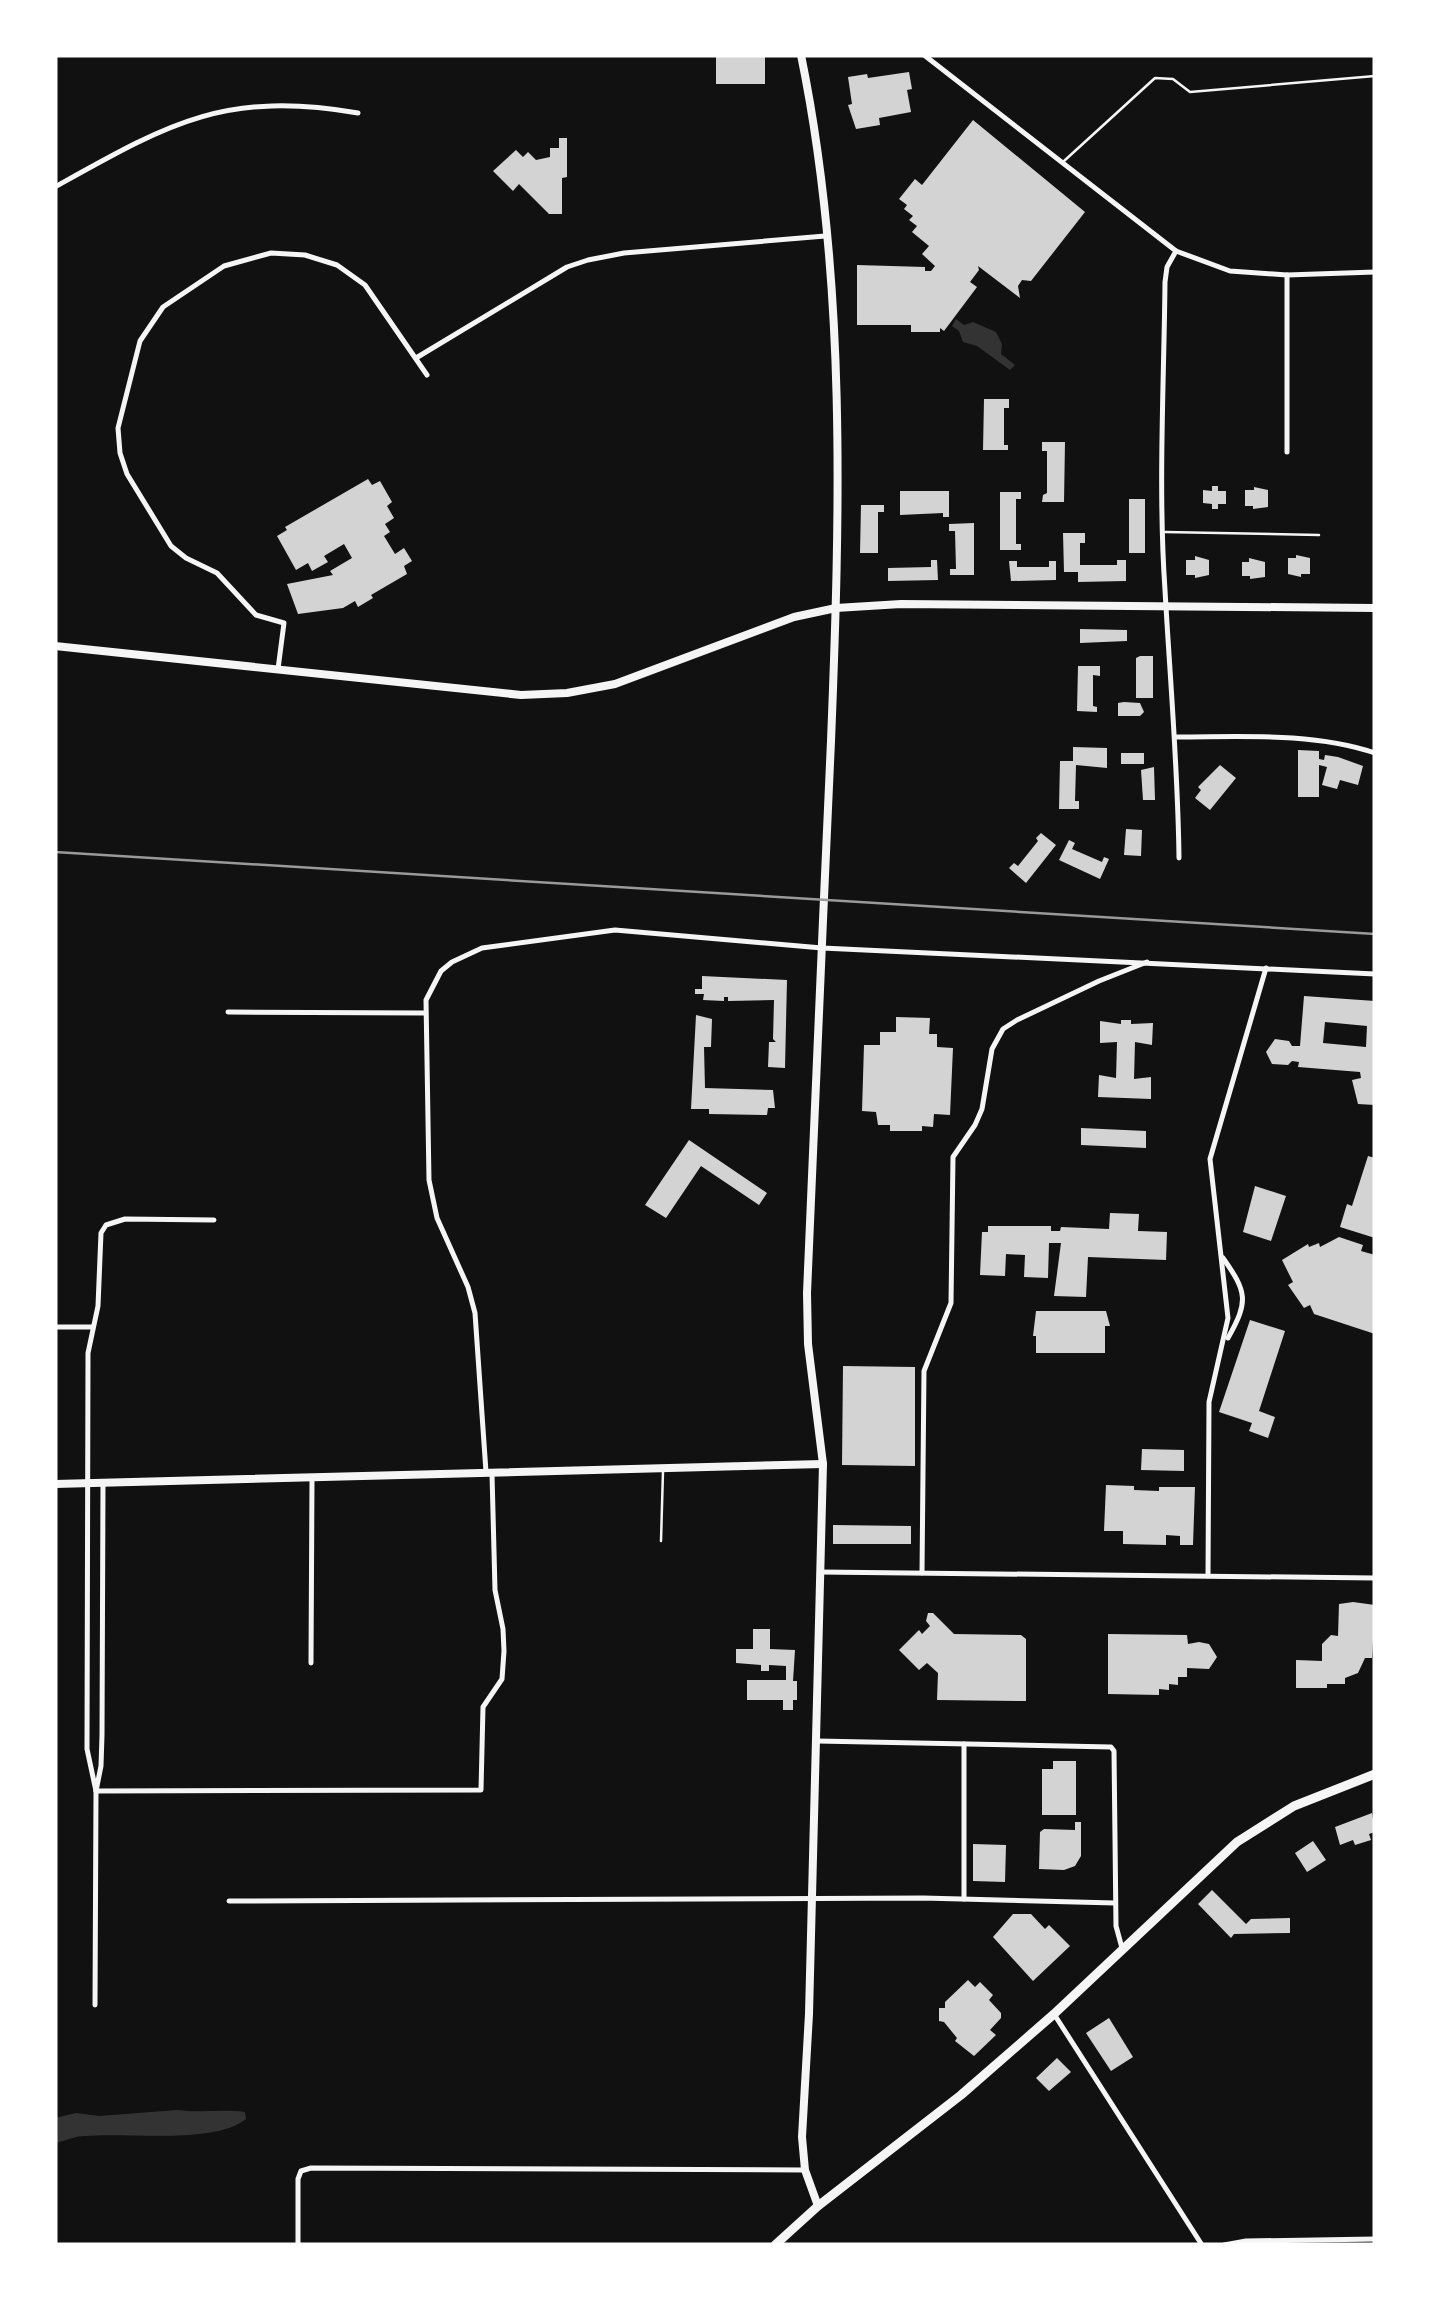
<svg xmlns="http://www.w3.org/2000/svg" width="1430" height="2300" font-family="'Asap Condensed',sans-serif">
<style>
.water{fill:#333}
.building{fill:#d3d3d3;fill-rule:evenodd}
.lines{fill:none;stroke-linecap:round;stroke-linejoin:round}
.service{stroke:#f5f5f5;stroke-width:2.5}
.minor{stroke:#f5f5f5;stroke-width:5}
.tertiary{stroke:#f5f5f5;stroke-width:8}
.secondary{stroke:#f5f5f5;stroke-width:8}
.primary{stroke:#f5f5f5;stroke-width:9}
.rail{stroke:#9a9a9a;stroke-width:2.5}
</style>
<rect width="100%" height="100%" fill="#111"/>
<g class="water">
<polygon points="956,319 964,325 973,322 996,332 1002,344 1001,354 1015,365 1010,370 977,346 963,342 959,331 952,326"/>
<path d="M177,2110C200,2113 224,2109 245,2112L246,2119C213,2145 128,2132 85,2136C75,2136 65,2141 55,2143V2118L76,2113L99,2116Z"/>
</g>
<g class="building">
<rect x="716" y="55" width="49" height="29"/>
<polygon points="909,72 912,89 907,90 911,112 879,118 880,125 856,129 848,105 852,104 848,77 867,74 868,78"/>
<polygon points="973,120 1085,212 1031,281 1022,280 1018,286 1020,298 978,266 979,270 970,282 977,287 944,331 940,328 940,332 911,332 911,325 857,325 857,265 925,267 925,271 931,271 935,266 922,254 929,246 912,232 917,226 909,220 913,216 904,209 907,205 899,199 915,179 922,185"/>
<polygon points="559,138 567,138 567,177 562,178 562,214 549,214 519,184 513,191 493,171 516,150 523,157 528,152 536,160 550,157 550,148 559,148"/>
<polygon points="984,399 1009,399 1009,408 1004,408 1004,445 1008,445 1008,450 983,450"/>
<polygon points="1042,442 1065,442 1064,502 1042,502 1043,495 1047,493 1047,451 1042,451"/>
<polygon points="368,479 372,485 380,481 392,502 387,506 394,518 385,524 390,532 384,536 395,554 404,548 412,561 404,566 407,574 371,595 373,598 358,607 355,601 343,608 298,614 287,584 333,575 330,571 352,558 344,544 324,556 328,562 312,571 308,563 296,570 277,536 287,530 285,527"/>
<polygon points="1212,486 1218,486 1218,491 1226,491 1226,504 1218,504 1218,509 1212,509 1212,504 1203,503 1203,490 1212,491"/>
<polygon points="1254,487 1268,490 1268,507 1253,509 1253,506 1245,506 1245,490 1254,490"/>
<polygon points="900,491 949,491 949,517 943,517 943,513 900,515"/>
<polygon points="1000,492 1021,492 1021,499 1016,499 1016,544 1021,544 1021,550 1000,550"/>
<rect x="1129" y="499" width="16" height="54"/>
<polygon points="861,505 884,505 884,512 878,512 878,553 860,553"/>
<polygon points="974,523 974,575 950,575 950,569 956,569 955,531 949,531 949,524"/>
<polygon points="1063,533 1085,533 1085,543 1080,543 1080,565 1117,565 1117,560 1126,560 1126,581 1078,582 1078,572 1064,572"/>
<polygon points="1296,555 1310,558 1310,574 1301,574 1301,577 1288,574 1288,558 1296,558"/>
<polygon points="1195,556 1209,560 1209,575 1195,578 1195,575 1186,575 1186,560 1195,560"/>
<polygon points="1249,558 1265,562 1265,577 1250,579 1250,576 1242,576 1242,562 1249,562"/>
<polygon points="931,560 937,560 938,580 888,581 888,568 931,567"/>
<polygon points="1009,561 1017,561 1017,567 1049,567 1049,561 1056,561 1056,580 1011,581"/>
<polygon points="1080,629 1127,630 1127,641 1080,643"/>
<polygon points="1140,656 1153,656 1153,698 1136,698 1136,658"/>
<polygon points="1078,666 1100,666 1100,676 1093,675 1093,706 1097,707 1097,712 1077,711"/>
<polygon points="1124,702 1140,703 1144,712 1140,716 1118,716 1118,703"/>
<polygon points="1073,747 1107,748 1107,768 1076,765 1075,801 1079,801 1079,809 1059,809 1060,761 1073,761"/>
<polygon points="1298,750 1319,751 1319,759 1324,760 1325,755 1338,757 1363,766 1358,785 1340,780 1337,789 1322,785 1327,767 1319,765 1319,797 1298,797"/>
<rect x="1121" y="753" width="23" height="11"/>
<polygon points="1220,765 1236,778 1210,810 1195,798 1201,790 1198,787"/>
<polygon points="1154,767 1155,800 1143,800 1141,770"/>
<polygon points="1126,829 1142,830 1141,856 1124,855"/>
<polygon points="1041,833 1056,845 1026,883 1009,868 1014,863 1018,866 1038,841 1036,838"/>
<polygon points="1069,840 1075,843 1072,849 1102,862 1104,857 1109,859 1100,879 1059,860"/>
<polygon points="702,976 787,980 785,1068 768,1067 769,1042 776,1042 773,1039 774,1000 728,1001 728,997 724,997 724,1001 703,1000 704,994 695,994 695,989 702,989"/>
<path d="M1304,996L1375,1001V1105L1358,1104L1352,1080L1361,1078L1360,1072L1298,1067L1299,1062L1292,1061L1288,1065L1272,1064L1266,1052L1275,1039L1289,1041L1292,1046H1300ZM1325,1022L1367,1026L1366,1047L1323,1043Z"/>
<polygon points="696,1015 712,1019 711,1047 704,1047 705,1088 773,1090 775,1108 768,1108 767,1115 709,1114 709,1109 691,1109"/>
<polygon points="896,1017 930,1018 929,1034 937,1034 937,1047 953,1048 950,1115 934,1114 933,1127 922,1126 922,1131 890,1131 890,1125 878,1125 876,1112 862,1111 864,1045 880,1045 880,1032 896,1032"/>
<polygon points="1121,1020 1131,1020 1131,1024 1153,1023 1152,1045 1135,1042 1134,1079 1151,1077 1151,1099 1098,1097 1099,1075 1116,1078 1117,1042 1100,1043 1100,1021 1121,1024"/>
<polygon points="1081,1128 1146,1131 1146,1148 1081,1145"/>
<polygon points="689,1140 767,1193 759,1205 701,1166 666,1218 645,1205"/>
<polygon points="1368,1156 1375,1158 1375,1238 1340,1227 1347,1204 1352,1206"/>
<polygon points="1255,1186 1286,1196 1271,1241 1243,1232"/>
<polygon points="1110,1213 1139,1214 1138,1231 1167,1232 1166,1260 1088,1257 1086,1297 1054,1296 1061,1243 1049,1243 1048,1278 1024,1277 1025,1255 1006,1254 1005,1276 980,1275 982,1232 988,1232 988,1226 1051,1226 1051,1231 1060,1231 1061,1227 1109,1229"/>
<polygon points="1339,1237 1363,1245 1361,1251 1375,1255 1375,1334 1314,1314 1310,1305 1304,1308 1288,1285 1293,1282 1282,1260 1308,1244 1309,1247 1319,1243 1320,1247"/>
<polygon points="1036,1311 1106,1311 1110,1326 1105,1326 1105,1353 1036,1353 1036,1336 1033,1336"/>
<polygon points="1250,1320 1285,1331 1259,1411 1275,1417 1268,1438 1249,1431 1252,1423 1219,1412"/>
<polygon points="843,1366 915,1367 915,1466 842,1465"/>
<polygon points="1142,1449 1184,1450 1184,1471 1141,1470"/>
<polygon points="1106,1485 1134,1486 1134,1490 1159,1491 1159,1487 1195,1487 1193,1545 1180,1545 1180,1536 1166,1535 1166,1545 1123,1544 1123,1531 1104,1531"/>
<polygon points="833,1525 911,1526 911,1544 833,1544"/>
<polygon points="1353,1602 1375,1605 1372,1658 1365,1658 1358,1673 1345,1678 1345,1684 1327,1684 1327,1688 1296,1688 1296,1660 1322,1661 1322,1644 1331,1635 1338,1636 1339,1604"/>
<polygon points="928,1613 933,1613 954,1634 1021,1635 1026,1639 1026,1701 937,1700 938,1673 927,1663 919,1670 899,1650 919,1630 922,1634 930,1626 926,1621"/>
<polygon points="753,1629 770,1629 770,1649 795,1650 793,1681 797,1681 797,1700 793,1700 793,1710 783,1710 783,1700 747,1700 747,1680 786,1680 786,1666 769,1665 769,1671 761,1671 761,1665 736,1663 736,1649 753,1649"/>
<polygon points="1108,1634 1187,1635 1188,1644 1199,1642 1209,1644 1217,1657 1209,1669 1187,1668 1187,1677 1178,1677 1178,1685 1169,1684 1169,1690 1159,1689 1159,1695 1108,1694"/>
<polygon points="1053,1761 1076,1761 1076,1815 1042,1815 1042,1769 1053,1769"/>
<polygon points="1372,1813 1375,1832 1369,1834 1371,1840 1355,1845 1353,1840 1340,1845 1335,1827"/>
<polygon points="1075,1822 1081,1822 1081,1856 1075,1866 1064,1870 1039,1869 1040,1832 1044,1829 1075,1830"/>
<polygon points="1313,1841 1326,1860 1307,1872 1295,1853"/>
<polygon points="973,1844 1006,1845 1005,1882 973,1881"/>
<polygon points="1212,1890 1246,1924 1251,1919 1290,1918 1290,1933 1234,1934 1231,1938 1198,1904"/>
<polygon points="1013,1914 1031,1914 1045,1929 1049,1925 1070,1946 1033,1981 993,1937"/>
<polygon points="968,1980 975,1987 980,1982 993,1995 989,2000 1001,2013 1001,2018 990,2030 996,2035 974,2056 955,2041 957,2038 944,2022 939,2021 939,2008 945,2008 945,2002"/>
<polygon points="1109,2018 1133,2057 1111,2071 1086,2033"/>
<polygon points="1057,2058 1071,2072 1049,2091 1036,2078"/>
</g>
<g class="lines">
<g class="service">
<polyline points="1064,161 1155,78 1173,79 1190,92 1375,76"/>
<polyline points="1165,532 1319,535"/>
<polyline points="661,1541 663,1471"/>
</g>
<g class="minor">
<polyline points="924,55 1176,251 1230,271 1287,275 1375,272"/>
<path d="M55,187C168,124 224,90 358,113"/>
<path d="M1176,251L1167,267L1165,282C1164,384 1158,488 1165,590C1170,679 1178,768 1179,858"/>
<polyline points="1287,275 1287,452"/>
<polyline points="416,358 567,267 588,260 624,253 825,236"/>
<polyline points="278,669 284,623 256,615 217,573 186,558 171,546 127,474 120,453 118,428 140,341 163,307 224,266 271,253 305,255 337,265 365,285 427,375"/>
<path d="M1177,737C1242,737 1312,732 1375,753"/>
<polyline points="228,1012 424,1013"/>
<path d="M1223,1258C1247,1292 1249,1301 1228,1338"/>
<polyline points="55,1327 93,1327"/>
<polyline points="486,1472 475,1313 468,1287 437,1218 429,1180 426,1000 441,971 452,962 482,948 615,930 822,948 1375,974"/>
<polyline points="820,1572 1375,1578"/>
<polyline points="922,1573 924,1371 951,1303 953,1157 975,1125 982,1109 992,1049 1003,1029 1017,1020 1099,981 1147,962"/>
<polyline points="1208,1576 1209,1402 1228,1318 1210,1159 1266,968"/>
<polyline points="311,1663 312,1479"/>
<polyline points="817,1741 1111,1747 1114,1751 1116,1926 1122,1948"/>
<polyline points="96,1791 481,1790 483,1707 502,1679 504,1651 503,1629 495,1590 492,1474"/>
<polyline points="96,1791 87,1749 88,1353 98,1306 101,1233 106,1225 125,1219 214,1220"/>
<polyline points="964,1899 964,1744"/>
<polyline points="229,1901 923,1898 1115,1903"/>
<polyline points="95,2005 96,1791 101,1766 102,1735 103,1484"/>
<polyline points="1054,2014 1202,2245"/>
<polyline points="298,2245 298,2179 301,2171 311,2168 805,2170"/>
<polyline points="1224,2245 1246,2241 1375,2239"/>
</g>
<polyline class="tertiary" points="55,1484 823,1464"/>
<g class="secondary">
<path d="M801,55C847,279 840,514 831,741C823,925 814,1109 807,1293L808,1344L823,1464L809,2014L802,2137L805,2170L818,2206"/>
<polyline points="55,646 521,695 567,693 615,684 794,617 836,608 901,604 1375,608"/>
</g>
<polyline class="primary" points="775,2245 818,2206 961,2095 1054,2014 1237,1842 1294,1806 1375,1774"/>
<polyline class="rail" points="55,852 1375,934"/>
</g>
<rect width="1430" height="2300" fill="none" stroke="#ffffff" stroke-width="115"/>
</svg>
